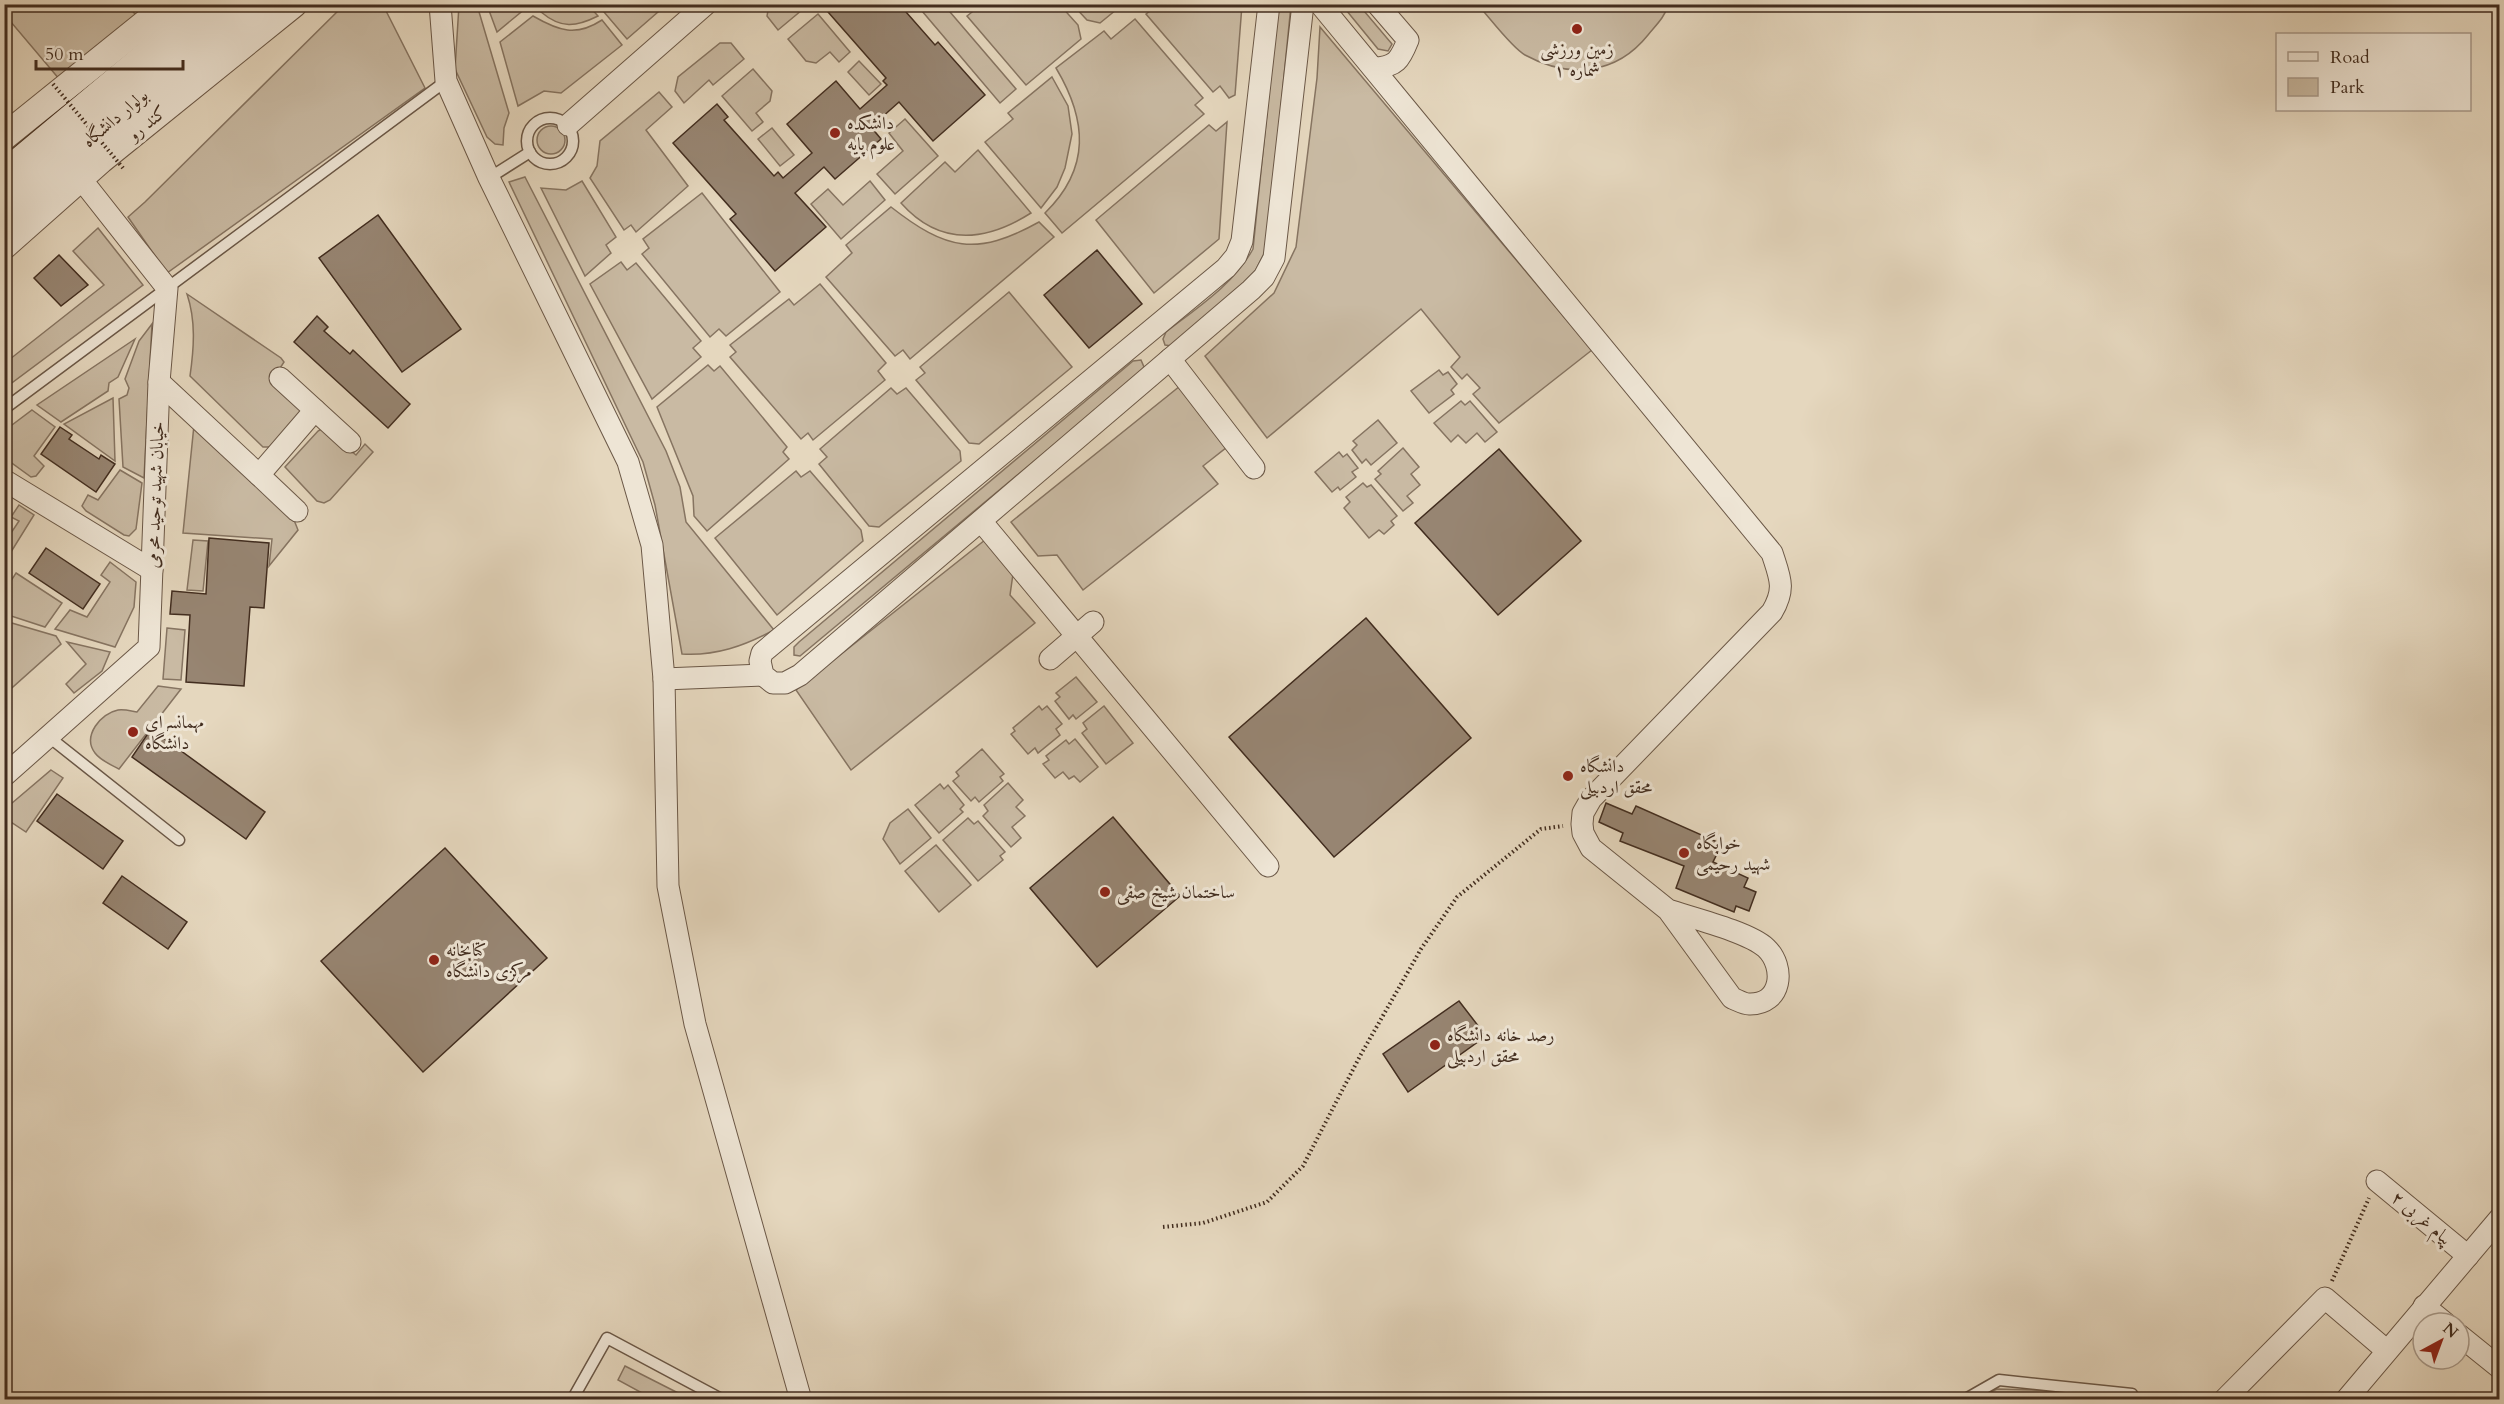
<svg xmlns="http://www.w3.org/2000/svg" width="2504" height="1404" font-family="Cardo,Amiri,serif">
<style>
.green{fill:#c9baa3;stroke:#867461;stroke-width:1.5}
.building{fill:#978572;stroke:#422d1f;stroke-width:1.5}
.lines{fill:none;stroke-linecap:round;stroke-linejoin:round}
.service-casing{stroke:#6b5847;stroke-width:13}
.minor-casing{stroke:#6b5847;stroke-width:23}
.tertiary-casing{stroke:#6b5847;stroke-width:28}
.secondary-casing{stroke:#422d1f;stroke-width:32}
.path{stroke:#422d1f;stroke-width:4;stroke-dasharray:1.5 3;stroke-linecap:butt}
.service{stroke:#eee5d5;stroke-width:10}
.minor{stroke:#eee5d5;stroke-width:21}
.tertiary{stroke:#eee5d5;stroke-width:26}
.secondary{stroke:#eee5d5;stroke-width:30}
.path-bridge{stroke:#422d1f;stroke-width:4;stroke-dasharray:1.5 3;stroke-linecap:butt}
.poi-dot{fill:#8f2418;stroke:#eee5d5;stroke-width:2}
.labels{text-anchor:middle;stroke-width:6;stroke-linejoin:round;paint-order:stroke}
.poi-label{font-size:18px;fill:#422d1f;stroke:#eee5d5;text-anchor:start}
.street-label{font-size:18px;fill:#422d1f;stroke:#eee5d5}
</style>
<rect width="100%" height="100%" fill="#e5d7be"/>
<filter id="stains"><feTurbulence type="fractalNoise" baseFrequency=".00333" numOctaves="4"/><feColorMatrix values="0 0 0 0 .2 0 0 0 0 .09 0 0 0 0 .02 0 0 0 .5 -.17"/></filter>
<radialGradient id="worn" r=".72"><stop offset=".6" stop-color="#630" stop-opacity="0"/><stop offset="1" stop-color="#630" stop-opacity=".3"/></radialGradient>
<g class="green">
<polygon points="930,4 944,5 1016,89 1000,103 922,11"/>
<polygon points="4,5 128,5 138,18 60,80 5,15"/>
<polygon points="344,5 383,5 425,88 167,273 128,217 145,202"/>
<polygon points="459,5 477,5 509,113 504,128 503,145 495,144 487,137 455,69"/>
<polygon points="487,5 524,5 526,8 497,32"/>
<path d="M549,5H588L598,16C576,27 561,29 541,12Z"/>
<polygon points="598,5 666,5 627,39"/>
<polygon points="769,5 769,4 808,5 778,30 767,16"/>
<polygon points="981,5 1060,5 1078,25 1081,39 1026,85 967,16"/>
<polygon points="1073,5 1122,5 1100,23 1087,20"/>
<polygon points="1158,5 1242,5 1235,95 1229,98 1220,86 1213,92 1146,14"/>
<path d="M1278,5H1291L1267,248L1250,281L1172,346L1165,345L1163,339L1166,332C1198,307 1233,285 1253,249Z"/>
<polygon points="1342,5 1359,5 1392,44 1388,51 1378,49"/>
<path d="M1478,5H1668C1665,17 1656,25 1648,35C1616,75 1569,79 1525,55C1512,48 1489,17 1478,5Z"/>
<polygon points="818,14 850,52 839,62 830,52 816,63 806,61 788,39"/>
<path d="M533,16C559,31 576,37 602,20L622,45L561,93L544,91L518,106L500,42Z"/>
<path d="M1135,19L1203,98L1195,105L1204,114L1062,233L1045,213C1091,168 1087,120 1056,68L1104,31L1111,39Z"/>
<polygon points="1320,27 1592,350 1499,423 1473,394 1480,388 1467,374 1462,379 1451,367 1460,357 1421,309 1267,438 1205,356 1274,293 1296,247 1317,78"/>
<polygon points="720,43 731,43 744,59 713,85 709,80 684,103 675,91 678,77"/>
<polygon points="859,61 881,84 869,95 848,72"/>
<polygon points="753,69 772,91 770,101 756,113 763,122 752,131 722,96"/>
<polygon points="1052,77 1068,106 1072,134 1065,168 1057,187 1041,208 985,142 1013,119 1008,113"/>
<polygon points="659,92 672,107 646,130 688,186 636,232 631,225 624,230 590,178 597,166 600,141"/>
<polygon points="905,119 938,156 895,194 877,174 903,151 889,133"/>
<polygon points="1227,122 1219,239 1154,293 1096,220 1209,125 1216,131"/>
<circle cx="551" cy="140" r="14"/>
<polygon points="772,128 794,155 780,166 758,139"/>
<path d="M978,150L1031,213C985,242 940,247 901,203L945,162L955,172Z"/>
<path d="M525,177L666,451L680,487L686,522L774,630C744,646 716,656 682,654L655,505L643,462L509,182Z"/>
<polygon points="582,181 616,237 606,245 611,253 585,276 541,188 566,190"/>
<polygon points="870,181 885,200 841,239 811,204 828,189 843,205"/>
<polygon points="702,193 780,292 726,336 719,329 710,337 642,254 649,248 643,239"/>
<path d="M891,207C946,250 976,257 1039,222L1054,237L910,359L903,350L895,356L826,277L852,253L846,245Z"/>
<polygon points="98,228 143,285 5,388 5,363 104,285 73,251"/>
<polygon points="621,262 627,270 636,263 701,341 693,348 701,357 652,399 590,284"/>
<polygon points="820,284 886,363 878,371 885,380 813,440 808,433 801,439 730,357 736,352 730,345 789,299 794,305"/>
<polygon points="1009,292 1072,367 979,444 969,443 916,380 925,373 920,367"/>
<path d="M187,294L281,358L284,362L273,379L305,407L270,447H263L190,376C194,348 196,321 187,294Z"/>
<polygon points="152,324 144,478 123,467 119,399 127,395 129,388 125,379 139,341"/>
<polygon points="135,339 118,377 109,383 108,391 61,422 37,405"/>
<polygon points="1141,360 1144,367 1140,373 800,656 794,655 794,647 799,642 1133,361"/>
<polygon points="708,365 714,371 720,366 787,447 783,452 789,459 707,531 694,516 693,496 657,407"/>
<polygon points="1439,370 1443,375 1448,372 1457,384 1451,390 1454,394 1429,413 1411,391"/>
<polygon points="1180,386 1227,447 1203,466 1218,484 1083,590 1057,555 1038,556 1011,522"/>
<polygon points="891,388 897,394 906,388 960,451 961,461 879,527 869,526 819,464 827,457 820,449"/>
<polygon points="113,398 115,461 64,424"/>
<polygon points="1461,401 1465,405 1470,401 1497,432 1485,442 1477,433 1466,443 1458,435 1451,442 1434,423"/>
<polygon points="32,410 55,427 34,456 44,466 36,476 31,477 5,458 4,431"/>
<polygon points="1378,420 1397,443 1371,465 1366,459 1362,463 1352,450 1357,445 1353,441"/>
<polygon points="194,425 294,520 298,530 269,566 272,539 183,533"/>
<polygon points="323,428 356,455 365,444 373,452 330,500 324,503 317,501 285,467 318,431"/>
<polygon points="1403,448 1419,467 1411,474 1420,485 1407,496 1413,503 1403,511 1375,479 1381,474 1378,471"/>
<polygon points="1339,452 1343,457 1347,454 1358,468 1352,472 1356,477 1340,490 1338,487 1332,492 1315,472"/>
<polygon points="120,470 142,483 136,529 129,536 124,535 86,511 82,506 88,495 98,500"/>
<polygon points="796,471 801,477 810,471 861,530 863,541 777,615 715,538"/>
<polygon points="1363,483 1367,487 1371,485 1397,516 1391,521 1394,525 1384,534 1379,530 1369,538 1344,508 1350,502 1346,497"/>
<polygon points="19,505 34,515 6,560 5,542 19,521 11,517"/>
<polygon points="193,540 208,541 203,591 187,590"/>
<polygon points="985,540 1013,574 1010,595 1035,623 851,770 796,690"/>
<polygon points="110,562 136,582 134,607 115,647 55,629 70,610 87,617 110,582 101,575"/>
<polygon points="16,573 62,603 45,627 5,614 5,590"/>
<polygon points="5,621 56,636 61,644 5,694"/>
<polygon points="167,628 185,630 181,680 163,679"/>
<polygon points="67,642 110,652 102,671 74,693 66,684 86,664"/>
<polygon points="1076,677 1097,702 1076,719 1073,715 1069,719 1055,701 1060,697 1056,693"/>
<path d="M158,686L181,689L119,769C111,765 100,760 95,753C82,736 101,713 118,710C124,709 131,711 137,712Z"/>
<polygon points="1039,706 1042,710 1047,706 1062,724 1056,729 1060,735 1038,753 1035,748 1028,754 1011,734 1015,731 1013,728"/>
<polygon points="1104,706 1133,743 1106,764 1082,733 1087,729 1083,723"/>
<polygon points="1075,739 1098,767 1080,782 1074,776 1069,779 1063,772 1055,778 1043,764 1049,760 1046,756 1066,740 1069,744"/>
<polygon points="982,749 1004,774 1000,777 1003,781 979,802 975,797 971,801 953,781 959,776 956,772"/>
<polygon points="51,770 63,778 26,832 5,818 5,809"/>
<polygon points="1008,783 1023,800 1016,807 1025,816 1012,827 1021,838 1011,847 983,816 988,811 984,805"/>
<polygon points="940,784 944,789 948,785 964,805 960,809 963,812 939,833 915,805"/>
<polygon points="908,809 931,838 900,864 883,839 890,823"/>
<polygon points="968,818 974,824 978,821 1005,852 1000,856 1003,860 978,881 943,840"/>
<polygon points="936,845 971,885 939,912 905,871"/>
<polygon points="625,1366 690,1399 653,1399 618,1380"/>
<polygon points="1997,1389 2066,1391 2075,1394 2081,1399 1974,1400"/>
</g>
<g class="building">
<polygon points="821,4 899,4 935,45 938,42 985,95 933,141 899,102 871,127 881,139 835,179 824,167 795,193 826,227 775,271 730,219 736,214 673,143 717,104 728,117 724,120 774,176 778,172 783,178 812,153 787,124 836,81 860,109 887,85 883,81 886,78"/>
<polygon points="378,215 461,329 402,372 319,258"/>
<polygon points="1097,250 1142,304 1089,348 1044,295"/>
<polygon points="59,255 88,285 61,306 34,278"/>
<polygon points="317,316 328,327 324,331 350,354 353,350 410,404 388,428 294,342"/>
<polygon points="60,427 72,435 69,439 99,459 101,455 115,464 96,492 41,454"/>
<polygon points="1499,449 1581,541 1498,615 1415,523"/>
<polygon points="209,538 269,543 264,608 250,607 244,686 186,682 190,615 170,614 172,591 206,594"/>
<polygon points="46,548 100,584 83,609 29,573"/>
<polygon points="1366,618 1471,738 1334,857 1229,737"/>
<polygon points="151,729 265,812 246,839 132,757"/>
<polygon points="57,794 123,841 103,869 37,821"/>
<polygon points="1606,803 1632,814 1636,806 1722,844 1713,862 1748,878 1744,887 1756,892 1749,911 1736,906 1734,912 1676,888 1684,866 1620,841 1623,833 1599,822"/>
<polygon points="1113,817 1180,896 1097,967 1030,888"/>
<polygon points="445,848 547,958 423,1072 321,961"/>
<polygon points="122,876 187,922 168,949 103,903"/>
<polygon points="1459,1001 1486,1036 1408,1092 1383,1054"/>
</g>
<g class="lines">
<defs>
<g id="service">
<circle cx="550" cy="141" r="23"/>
<polyline points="489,178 530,152"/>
<polyline points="4,409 446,81"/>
<polyline points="49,737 179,840"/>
<polyline points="572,1400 607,1338 723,1400"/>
<polyline points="1964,1400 1999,1380 2132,1394 2127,1400"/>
</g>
<g id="minor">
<polyline points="440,4 446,81 489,178 628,462 652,545 664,679 668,886 695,1024 801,1400"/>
<polyline points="1269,4 1242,241 1236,256 1226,268 762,653 760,661 763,675 773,683 785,683 800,675 1251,290 1264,277 1274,258 1303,4"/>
<path d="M1320,4L1772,553C1780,578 1786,588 1772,612L1591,799L1583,813L1582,824L1583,833L1591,848L1668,910L1732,998C1737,1000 1744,1004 1749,1004C1782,1005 1786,967 1766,948C1749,932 1692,918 1668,910"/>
<path d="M1374,68C1396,67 1400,60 1408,40L1377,4"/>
<polyline points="568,125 706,4"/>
<polyline points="1170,359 1254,468"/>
<polyline points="280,378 350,442"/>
<polyline points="159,382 259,475 315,410"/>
<polyline points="259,475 297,511"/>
<polyline points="4,480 152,570"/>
<polyline points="981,521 1268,866"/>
<polyline points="1050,659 1093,622"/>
<polyline points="664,679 763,675"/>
<polyline points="4,776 149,647 159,382 167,288 81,179"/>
<polyline points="2377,1181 2468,1256"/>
<polyline points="2424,1306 2445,1323"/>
<polyline points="2459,1335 2500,1368"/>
<polyline points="2224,1400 2325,1298 2386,1350"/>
<polyline points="2346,1400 2500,1218"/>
</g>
<g id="tertiary">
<polyline points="4,137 169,4"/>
<polyline points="4,246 101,160 294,4"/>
</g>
<g id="secondary">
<polyline points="4,176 210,4"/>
<polyline points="4,210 254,4"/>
</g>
</defs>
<use href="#service" class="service-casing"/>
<use href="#minor" class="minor-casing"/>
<use href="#tertiary" class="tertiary-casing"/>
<use href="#secondary" class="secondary-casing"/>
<g class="path">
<polyline points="1163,1227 1203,1223 1267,1202 1303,1166 1360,1056 1421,949 1457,897 1541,829 1563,826"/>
<polyline points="2332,1281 2369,1198"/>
</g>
<use href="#service" class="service"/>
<use href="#minor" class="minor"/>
<use href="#tertiary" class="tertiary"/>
<use href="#secondary" class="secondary"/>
<polyline class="path-bridge" points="53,84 123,168"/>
</g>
<g class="poi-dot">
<circle cx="1577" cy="29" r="6"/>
<circle cx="835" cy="133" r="6"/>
<circle cx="133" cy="732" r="6"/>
<circle cx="1568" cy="776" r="6"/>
<circle cx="1684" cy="853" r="6"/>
<circle cx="1105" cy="892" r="6"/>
<circle cx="434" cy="960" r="6"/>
<circle cx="1435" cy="1045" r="6"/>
</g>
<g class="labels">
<g class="poi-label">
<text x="1577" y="55" text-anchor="middle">زمین ورزشی<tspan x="1577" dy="21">شماره ۱</tspan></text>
<text x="847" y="129">دانشکده<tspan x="847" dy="21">علوم پایه</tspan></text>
<text x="145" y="728">مهمانسرای<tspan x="145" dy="21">دانشگاه</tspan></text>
<text x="1580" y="772">دانشگاه<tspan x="1580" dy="21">محقق اردبیلی</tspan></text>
<text x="1696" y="849">خوابگاه<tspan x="1696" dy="21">شهید رحیمی</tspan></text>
<text x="1117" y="898">ساختمان شیخ صفی</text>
<text x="446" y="956">کتابخانه<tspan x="446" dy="21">مرکزی دانشگاه</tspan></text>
<text x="1447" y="1041">رصد خانه دانشگاه<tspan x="1447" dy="21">محقق اردبیلی</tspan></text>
</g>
<g class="street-label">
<text transform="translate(115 118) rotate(-40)" y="6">بولوار دانشگاه</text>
<text transform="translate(147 123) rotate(-39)" y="6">کند رو</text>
<text transform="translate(155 495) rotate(-88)" y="6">خیابان شهید توحید محرمی</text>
<text transform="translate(2422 1218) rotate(40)" y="6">پیام غربی ۲</text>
</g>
</g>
<rect width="2504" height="1404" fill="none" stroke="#e5d7be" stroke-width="24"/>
<rect x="6" y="6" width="2492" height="1392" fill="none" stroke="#422d1f" stroke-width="3"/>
<rect x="12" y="12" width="2480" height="1380" fill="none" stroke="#422d1f" stroke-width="1.5"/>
<rect x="2276" y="33" width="195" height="78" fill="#eee5d5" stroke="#a99b8c" stroke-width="1.5"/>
<rect x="2288" y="52" width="30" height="9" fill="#eee5d5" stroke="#a99b8c" stroke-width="1.5"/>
<text x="2330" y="63" font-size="18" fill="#422d1f">Road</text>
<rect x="2288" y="78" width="30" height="18" fill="#c9baa3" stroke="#a99b8c" stroke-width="1.5"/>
<text x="2330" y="93" font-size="18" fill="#422d1f">Park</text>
<g transform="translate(2441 1341) rotate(41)"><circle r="28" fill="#eee5d5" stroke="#a99b8c" stroke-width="1.5"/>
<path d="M0-4.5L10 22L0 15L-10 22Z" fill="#8f2418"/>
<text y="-9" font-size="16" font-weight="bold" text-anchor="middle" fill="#422d1f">N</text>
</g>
<path d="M36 60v9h147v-9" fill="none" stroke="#422d1f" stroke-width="3"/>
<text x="45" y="60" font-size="18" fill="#422d1f" stroke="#eee5d5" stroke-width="4.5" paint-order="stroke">50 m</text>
<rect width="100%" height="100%" filter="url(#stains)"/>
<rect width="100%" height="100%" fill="url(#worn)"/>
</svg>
